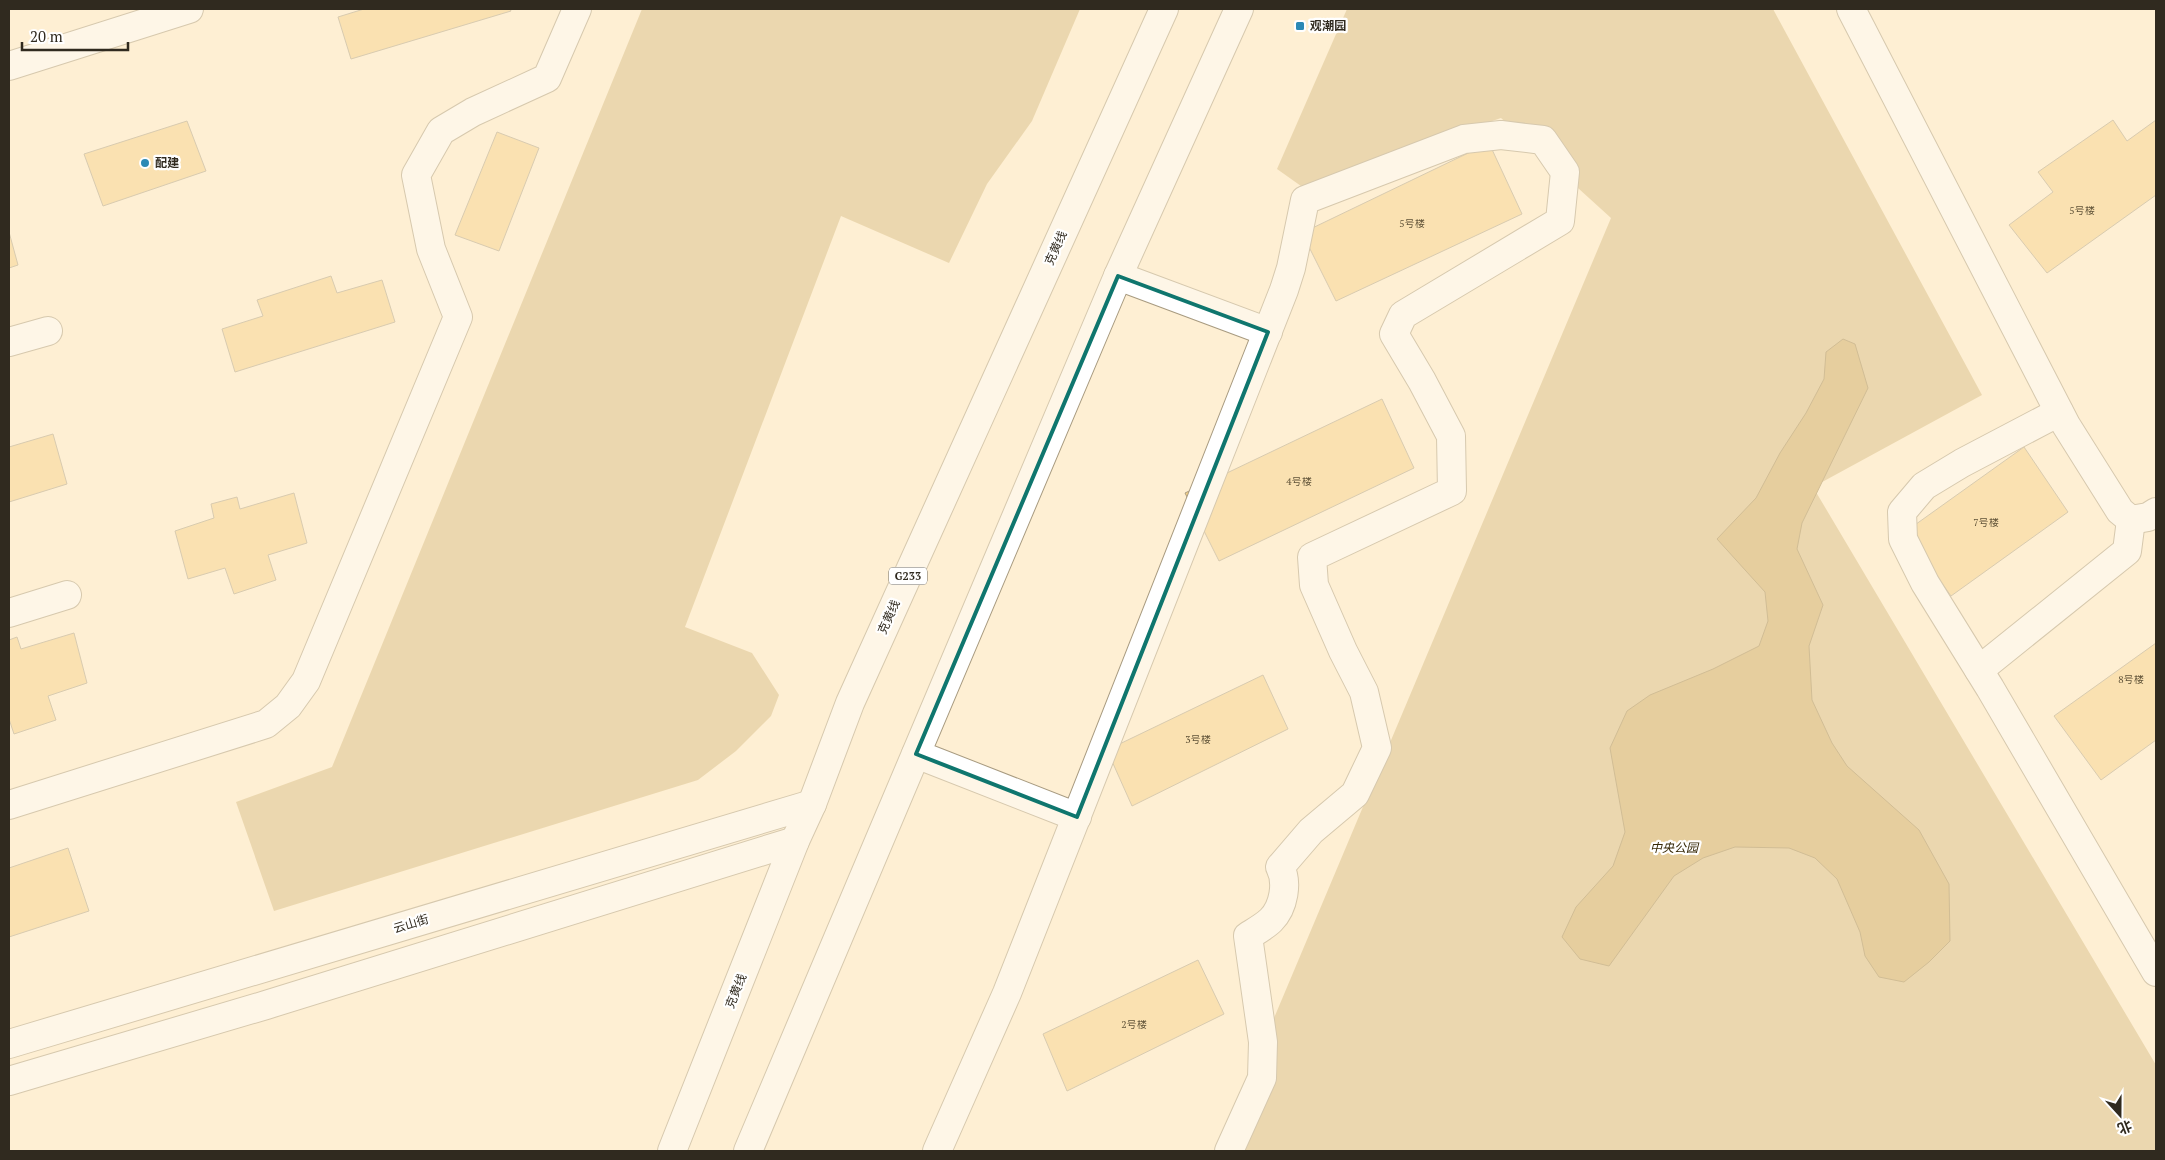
<svg xmlns="http://www.w3.org/2000/svg" width="2165" height="1160" font-family="'PT Serif','Noto Sans SC',serif">
<style>
.green{fill:#d6bb83}
.water{fill:#c9a65d;stroke:#9b814a}
.building{fill:#f5d187;stroke:#ac9f84}
.lines{fill:none;stroke-linecap:round;stroke-linejoin:round}
.street-casing{stroke:#a89b80;stroke-width:30}
.secondary-casing{stroke:#a89b80;stroke-width:30}
.highway-casing{stroke:#a89b80;stroke-width:30}
.street{stroke:#fff;stroke-width:28}
.secondary{stroke:#fff;stroke-width:28}
.highway{stroke:#fff;stroke-width:28}
.marked{fill:none;stroke:#0f766e;stroke-width:4;stroke-linejoin:round}
.poi-dot{fill:#2c89b5;stroke:#fff;stroke-width:2}
.labels{text-anchor:middle;stroke-width:4.5;stroke-linejoin:round;paint-order:stroke}
.number-label{font-size:10px;fill:#615439}
.shield{fill:#fff;stroke:#6e6a62;stroke-width:1}
.shield-label{font-size:11px;font-weight:bold;fill:#302a1f}
.poi-label{font-size:12px;font-weight:bold;fill:#302a1f;stroke:#fff;text-anchor:start}
.street-label{font-size:12px;fill:#302a1f;stroke:#fff}
.park-label{font-size:12px;font-style:italic;fill:#362806;stroke:#fff}
</style>
<rect width="100%" height="100%" fill="#feefd3"/>
<g class="green">
<polygon points="642,9 1080,9 1032,121 987,184 949,263 841,216 685,627 752,653 779,695 771,716 736,751 698,780 274,911 236,802 332,767"/>
<polygon points="1347,9 1773,9 1982,395 1813,487 2156,1065 2156,1151 1218,1151 1611,218 1501,118 1301,186 1277,169"/>
</g>
<polygon class="water" points="1843,339 1855,344 1868,388 1802,523 1797,549 1823,605 1809,646 1812,700 1832,743 1847,766 1919,830 1949,884 1950,941 1929,962 1904,982 1879,977 1865,956 1860,932 1837,879 1815,858 1789,848 1735,847 1703,858 1674,876 1609,966 1580,959 1562,937 1576,907 1613,866 1625,832 1610,748 1627,711 1650,695 1713,669 1759,646 1768,621 1765,592 1717,539 1756,498 1780,453 1806,413 1824,379 1826,352"/>
<g class="building">
<polygon points="364,9 510,9 511,11 351,59 338,17"/>
<polygon points="2113,120 2127,141 2156,120 2156,195 2047,273 2009,225 2053,192 2038,172"/>
<polygon points="187,121 206,171 103,206 84,154"/>
<polygon points="497,132 539,148 499,251 455,235"/>
<polygon points="1489,143 1522,214 1336,301 1302,233"/>
<polygon points="9,232 18,265 9,268"/>
<polygon points="331,276 337,293 382,280 395,322 235,372 222,329 263,316 257,300"/>
<polygon points="1382,399 1414,468 1219,561 1185,493"/>
<polygon points="53,434 67,484 9,502 9,447"/>
<polygon points="2024,447 2068,512 1951,596 1905,532"/>
<polygon points="294,493 307,543 268,555 276,580 234,594 225,568 188,579 175,531 214,518 211,504 237,497 240,509"/>
<polygon points="74,633 87,683 48,696 56,720 14,734 9,719 9,640 17,637 21,649"/>
<polygon points="2156,643 2156,740 2101,780 2054,716"/>
<polygon points="1263,675 1288,729 1132,806 1107,750"/>
<polygon points="68,848 89,911 9,937 9,868"/>
<polygon points="1198,960 1224,1014 1067,1091 1043,1034"/>
</g>
<g class="lines">
<defs>
<g id="street">
<polyline points="1851,9 2066,425 2120,511 2131,520 2148,517 2156,512"/>
<polyline points="9,66 189,9"/>
<polyline points="1118,276 1268,332"/>
<polyline points="9,342 48,331"/>
<polyline points="2059,412 1962,463 1924,486 1902,512 1903,539 1925,583 1990,688 2156,972"/>
<polyline points="9,613 67,595"/>
<polyline points="1979,670 2127,551 2131,520"/>
<polyline points="916,754 1077,817"/>
<polyline points="9,805 266,724 288,706 306,681 458,317 431,249 416,175 441,131 473,112 547,78 577,9"/>
<path d="M937,1151L1007,993L1284,290L1291,268L1305,200L1464,139L1501,135L1543,140L1565,172L1560,221L1403,315L1394,334L1422,381L1451,436L1452,491L1312,557L1314,585L1343,651L1364,692L1377,748L1355,794L1311,831L1280,867C1288,882 1284,907 1271,920C1265,926 1256,931 1248,936L1263,1042L1262,1078L1229,1151"/>
</g>
<g id="secondary">
<polyline points="9,1044 812,804"/>
<polyline points="9,1081 266,1005 795,841"/>
</g>
<g id="highway">
<polyline points="672,1151 795,841 812,804 850,703 1164,9"/>
<polyline points="748,1151 1118,276 1239,9"/>
</g>
</defs>
<use href="#street" class="street-casing"/>
<use href="#secondary" class="secondary-casing"/>
<use href="#highway" class="highway-casing"/>
<use href="#street" class="street"/>
<use href="#secondary" class="secondary"/>
<use href="#highway" class="highway"/>
</g>
<path d="M0 0H2165V1160H0ZM1118,276L1268,332L1077,817L916,754Z" fill="#feefd3" fill-opacity=".55" fill-rule="evenodd"/>
<path class="marked" d="M1118,276L1268,332L1077,817L916,754Z"/>
<g class="poi-dot">
<rect x="1295" y="21" width="10" height="10" rx="2.5"/>
<circle cx="145" cy="163" r="5"/>
</g>
<g class="labels">
<g class="number-label">
<text x="2082" y="214">5号楼</text>
<text x="1412" y="227">5号楼</text>
<text x="1299" y="485">4号楼</text>
<text x="1986" y="526">7号楼</text>
<text x="2131" y="683">8号楼</text>
<text x="1198" y="743">3号楼</text>
<text x="1134" y="1028">2号楼</text>
</g>
<rect class="shield" x="889" y="567.5" width="38" height="17" rx="4"/>
<g class="shield-label">
<text x="908" y="580">G233</text>
</g>
<g class="poi-label">
<text x="1310" y="30">观潮园</text>
<text x="155" y="167">配建</text>
</g>
<g class="street-label">
<text transform="translate(1056 248) rotate(-66)" y="4">克黄线</text>
<text transform="translate(889 617) rotate(-66)" y="4">克黄线</text>
<text transform="translate(411 924) rotate(-17)" y="4">云山街</text>
<text transform="translate(736 991) rotate(-68)" y="4">克黄线</text>
</g>
<g class="park-label">
<text x="1674" y="852">中央公园</text>
</g>
</g>
<rect width="2165" height="1160" fill="none" stroke="#302a1f" stroke-width="20"/>
<g transform="translate(2120 1115) rotate(159)" stroke="#ffffff" stroke-width="4" paint-order="stroke">
<path d="M0-4L9 19L0 12L-9 19Z" fill="#302a1f"/>
<text y="-8" font-size="14" font-weight="bold" text-anchor="middle" fill="#302a1f">北</text>
</g>
<path d="M22 42v8h106v-8" fill="none" stroke="#302a1f" stroke-width="2.5"/>
<text x="30" y="42" font-size="15" fill="#302a1f" stroke="#ffffff" stroke-width="4" paint-order="stroke">20 m</text>
</svg>
